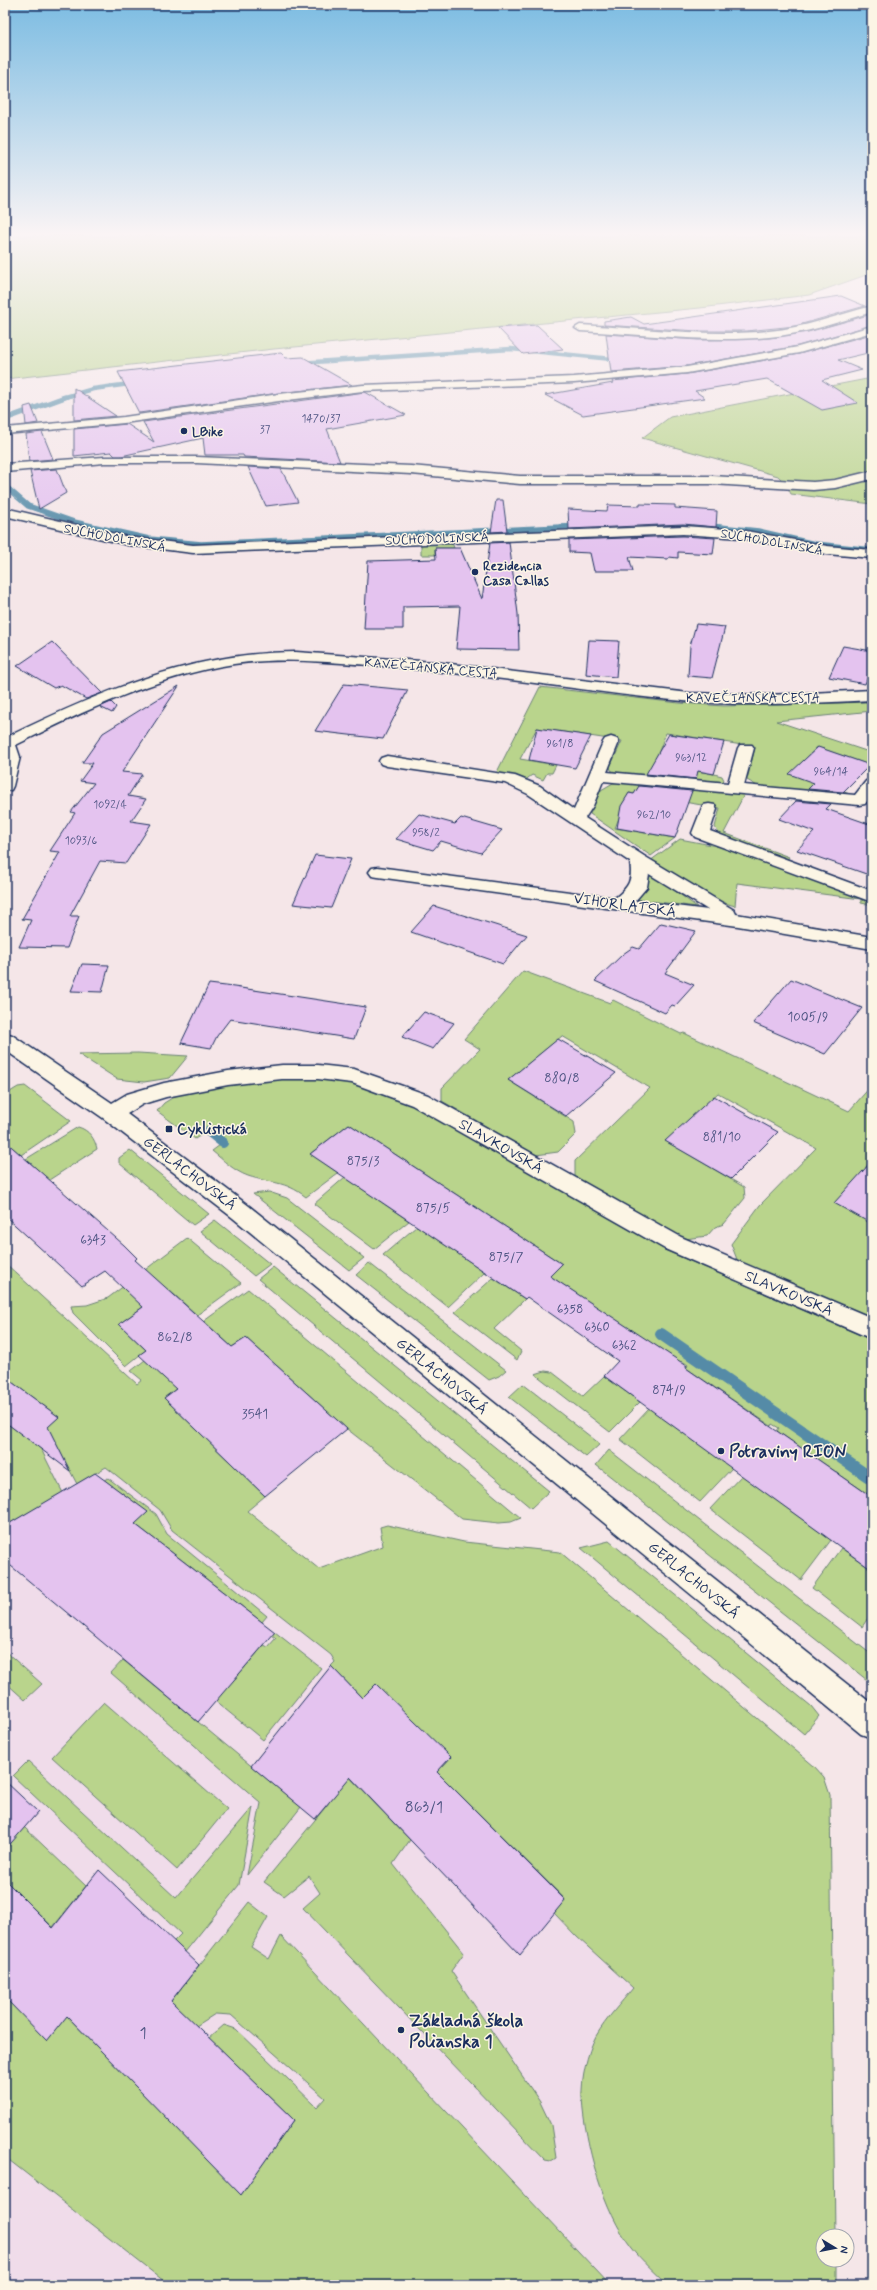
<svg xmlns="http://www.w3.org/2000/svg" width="877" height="2290" font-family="Mynerve,sans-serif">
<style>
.built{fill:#f0dcea}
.green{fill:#b9d48c;stroke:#6a8275}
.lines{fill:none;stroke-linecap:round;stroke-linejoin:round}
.stream-far3{stroke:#548ba7;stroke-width:4.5}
.stream-far2{stroke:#548ba7;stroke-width:5.5}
.stream-far1{stroke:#548ba7;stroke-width:10}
.stream{stroke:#548ba7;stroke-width:12}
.building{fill:#e4c3ef;stroke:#1b2f5e}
.minor-casing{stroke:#1b2f5e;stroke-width:3}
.major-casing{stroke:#1b2f5e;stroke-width:3}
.minor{fill:#fcf5e5;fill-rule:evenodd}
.major{fill:#fcf5e5;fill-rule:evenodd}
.poi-dot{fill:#1b2f5e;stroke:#fcf5e5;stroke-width:1.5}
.labels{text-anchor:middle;stroke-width:3;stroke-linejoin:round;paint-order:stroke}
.far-number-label{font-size:11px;fill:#4d5482}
.far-poi-label{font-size:13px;font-weight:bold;fill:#1b2f5e;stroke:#fcf5e5;text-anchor:start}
.far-street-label{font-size:13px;fill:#1b2f5e;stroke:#fcf5e5}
.number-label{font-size:13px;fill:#4d5482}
.street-label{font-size:15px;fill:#1b2f5e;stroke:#fcf5e5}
.poi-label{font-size:15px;font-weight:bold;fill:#1b2f5e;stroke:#fcf5e5;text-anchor:start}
.near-number-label{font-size:16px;fill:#4d5482}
.near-poi-label{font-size:18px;font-weight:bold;fill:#1b2f5e;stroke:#fcf5e5;text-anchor:start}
</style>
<rect width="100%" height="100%" fill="#f5e6e8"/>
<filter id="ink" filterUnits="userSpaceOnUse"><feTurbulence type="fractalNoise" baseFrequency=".025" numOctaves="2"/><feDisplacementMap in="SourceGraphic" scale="8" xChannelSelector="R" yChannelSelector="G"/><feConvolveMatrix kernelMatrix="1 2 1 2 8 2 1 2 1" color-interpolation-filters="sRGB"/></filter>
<g filter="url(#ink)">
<polygon class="built" points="5,1319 319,1569 383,1546 456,1552 795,2285 5,2285"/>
<g class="green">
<polygon points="5,236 872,236 872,273 809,295 700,308 274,349 5,379"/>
<polygon points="872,378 872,504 791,494 786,484 778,476 642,438 670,417"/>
<polygon points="447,542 453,545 454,548 435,548 435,555 421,555 421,543"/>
<polygon points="540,687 679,703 724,706 872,702 872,711 776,721 872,753 872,766 817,747 790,774 850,794 849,796 759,787 747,780 755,747 666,733 654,764 714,774 722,776 724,780 721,783 619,774 611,770 610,767 622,741 537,728 520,759 556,765 552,773 547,773 543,780 532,775 524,781 497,772"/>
<polygon points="627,782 745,793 724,833 789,857 787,860 719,834 715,827 720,808 629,793 615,828 675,838 651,856 590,814 601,790 613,783"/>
<polygon points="680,839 727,848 872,902 872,905 861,903 861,899 737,883 735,906 712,899 650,861"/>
<polygon points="646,873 651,873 697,907 634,899"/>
<polygon points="523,971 610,1003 613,1000 681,1034 684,1033 849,1111 872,1085 872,1160 865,1168 870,1171 872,1314 863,1315 738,1262 731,1244 760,1205 816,1148 718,1093 666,1141 744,1187 745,1198 724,1224 715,1227 707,1236 685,1239 575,1178 575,1161 650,1088 562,1036 508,1080 574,1122 576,1134 558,1152 536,1155 442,1101 442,1088 480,1049 464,1039"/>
<polygon points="138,1053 188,1056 170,1078 144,1082 117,1079 78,1054"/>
<path d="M309,1077L354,1082L392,1094L665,1250L872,1340V1493L869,1495L777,1431L779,1428L772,1424L771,1426L686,1368L688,1365L682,1361L680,1363L550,1276L562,1264L349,1124L311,1153L338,1173L306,1197C284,1180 272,1184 248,1176C234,1171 223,1160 212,1151L220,1145L204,1133L195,1139L157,1111L164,1103L180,1093L260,1079Z"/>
<polygon points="25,1086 71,1121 21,1155 5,1141 5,1095 18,1087"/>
<path d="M78,1127C89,1130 95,1139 97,1149L49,1180L26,1159Z"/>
<polygon points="130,1150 209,1214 193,1225 119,1163 119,1158"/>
<polygon points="345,1177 409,1221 374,1249 314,1204"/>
<polygon points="269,1192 287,1198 364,1258 349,1270 253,1194"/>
<polygon points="215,1220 270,1264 254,1276 200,1231"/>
<polygon points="417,1226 485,1272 448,1307 383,1255"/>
<polygon points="187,1238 241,1283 197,1315 168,1289 119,1324 146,1350 126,1366 73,1313 71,1306 87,1305 108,1298"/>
<path d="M5,1263L137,1384L142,1380L131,1371L145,1360L182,1384L164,1398L265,1496L247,1511L319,1569L383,1546L380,1527L387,1525L464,1542L560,1552L814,1766L824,1777L830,1795L835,2236H823V2260H836V2285H668C656,2273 642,2261 632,2248C603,2211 585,2144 582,2098C581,2080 587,2053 596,2036C606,2019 621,2003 633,1988L577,1937L554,1913L565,1899L437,1772L451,1757L362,1698L331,1666L335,1662L331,1655L172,1530L160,1510L106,1467L77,1484L47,1427L59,1417L5,1377Z"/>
<polygon points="369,1263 506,1370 499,1376 489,1380 356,1275"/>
<polygon points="273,1267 549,1491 531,1508 258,1279"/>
<polygon points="493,1278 525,1299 494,1329 521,1351 517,1360 455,1312"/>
<polygon points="248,1289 521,1518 511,1522 499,1523 462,1519 347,1429 246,1338 232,1347 204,1321"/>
<polygon points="545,1371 552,1372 583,1396 604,1376 640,1402 610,1432 535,1374"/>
<polygon points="523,1384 600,1444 586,1457 509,1397"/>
<polygon points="649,1408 732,1468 700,1502 620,1439"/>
<polygon points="8,1424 41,1449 63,1493 5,1526 5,1427"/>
<polygon points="609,1450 872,1655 872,1684 596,1465"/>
<polygon points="742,1475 831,1540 801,1580 710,1509"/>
<polygon points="108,1478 156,1514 167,1534 267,1616 262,1622 135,1524 147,1512 104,1480"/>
<polygon points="19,1541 234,1680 264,1645 268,1647 276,1638 272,1635 275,1632 321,1668 263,1740"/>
<polygon points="609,1541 811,1706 819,1716 804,1734 581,1548"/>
<polygon points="841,1548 872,1570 872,1612 862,1627 812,1588"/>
<polygon points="5,1651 42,1684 25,1700 5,1682"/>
<polygon points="123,1660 301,1807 247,1875 261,1803 111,1673"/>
<polygon points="104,1702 227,1809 177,1870 52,1757"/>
<polygon points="331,1758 410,1840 393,1864 464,1953 451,1971 540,2102 551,2125 556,2158 551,2161 545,2160 303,1908 320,1893 309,1876 284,1896 264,1882 328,1804"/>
<polygon points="28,1761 176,1898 253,1807 239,1885 185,1952 174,1941 181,1934 13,1776"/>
<polygon points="5,1809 86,1886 53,1927 5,1881"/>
<polygon points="249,1902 268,1917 251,1947 269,1959 281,1936 610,2285 169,2285 5,2157 5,1998 67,2016 241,2194 294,2120 209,2038 224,2025 236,2029 317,2107 325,2098 231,2015 215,2014 196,2026 171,2001"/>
</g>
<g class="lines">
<g class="stream-far3">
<polyline points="816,331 872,314"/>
<polyline points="299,363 511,349 622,360"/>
<polyline points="62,398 93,389 137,383"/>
</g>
<g class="stream-far2">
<polyline points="5,419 65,397"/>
<polyline points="5,486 28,506 74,522 149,539 201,544 582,526"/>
<polyline points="654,525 701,525 758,531 815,544 872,550"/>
</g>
<polyline class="stream-far1" points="208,1131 223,1143"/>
<polyline class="stream" points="661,1334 872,1479"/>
</g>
<g class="building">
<polygon points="841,296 865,306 795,326 746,331 698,331 604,325 604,321 631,317 644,324"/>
<polygon points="872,314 872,325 798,346 687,366 611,372 606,334 698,340 769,338 808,332"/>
<polygon points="537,325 563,349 523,354 498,328"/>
<polygon points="872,334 872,352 838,360 862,370 822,380 858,403 822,410 767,379 695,391 705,398 583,415 545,395 613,383 612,381 687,374 799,354"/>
<polygon points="281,353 286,358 303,357 352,385 279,393 139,413 118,372"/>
<polygon points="74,388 116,416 74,420"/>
<polygon points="365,392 406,415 327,429 340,462 244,457 243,455 205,455 203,438 121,456 115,456 111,452 74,456 74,429 127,424 154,442 143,422"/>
<polygon points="31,405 38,423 26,425 24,407"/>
<polygon points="42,432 53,459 29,461 26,434"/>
<polygon points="248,467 281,469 298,502 266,506"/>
<polygon points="57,469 66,493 39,509 30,471"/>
<polygon points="496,500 503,500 507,531 491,532"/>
<polygon points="640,504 675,505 675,508 717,511 716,527 683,524 569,529 568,509 607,511 608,505 640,506"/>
<polygon points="683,536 715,538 713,554 678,552 678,558 669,557 668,559 629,557 633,571 594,571 590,553 569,552 569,540"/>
<polygon points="509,542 518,614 519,650 456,649 460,606 403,607 403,629 364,629 368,561 436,559 435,548 460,548 482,599 490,543"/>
<polygon points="696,624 725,627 712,678 688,676 690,646"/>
<polygon points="589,640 619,641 616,677 586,674"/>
<polygon points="52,642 102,693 86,699 61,685 54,688 17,666"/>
<polygon points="843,646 872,651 872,666 865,684 829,677"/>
<polygon points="344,684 408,690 383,739 315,731"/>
<polygon points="179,686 122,772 142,774 128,796 146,799 131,821 151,824 126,863 100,861 70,916 79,916 67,948 19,947 31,920 22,919 60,852 50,851 75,813 71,812 94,783 80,781 93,763 82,763 103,733"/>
<polygon points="111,702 116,707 112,713 100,707"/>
<polygon points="537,728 591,736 575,768 529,760"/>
<polygon points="669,734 724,742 714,774 698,771 696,779 646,774"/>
<polygon points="818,747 870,765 843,792 808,789 814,783 789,774"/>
<polygon points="639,786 692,791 675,838 617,828 621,806 629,793 634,794"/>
<polygon points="796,801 831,804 826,809 872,825 872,876 797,850 814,832 779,819"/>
<polygon points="419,814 455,824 461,818 502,830 481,853 441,841 433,850 396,839"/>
<polygon points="315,855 351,859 331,908 293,904"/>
<polygon points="434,906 527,935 503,964 411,932"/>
<polygon points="661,923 696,931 665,973 694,985 675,1006 672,1005 665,1013 595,981 623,954 633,947 639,949"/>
<polygon points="82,964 109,965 102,992 71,991"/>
<polygon points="791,979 862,1008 825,1054 753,1023"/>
<polygon points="209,984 234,987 366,1007 354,1039 230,1019 217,1036 211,1048 181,1043"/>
<polygon points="424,1012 454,1023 433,1049 402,1037"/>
<polygon points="558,1039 616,1073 566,1116 508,1080"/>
<polygon points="714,1096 778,1132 731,1179 665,1141"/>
<polygon points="349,1124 562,1264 550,1276 687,1366 686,1368 872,1497 872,1570 604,1376 618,1361 527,1297 525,1299 310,1154"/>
<polygon points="5,1141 124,1245 137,1258 135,1260 232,1347 246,1338 347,1429 265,1496 164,1398 176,1389 139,1355 146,1350 119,1324 143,1307 105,1271 82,1286 5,1216"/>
<polygon points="872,1161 872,1224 834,1203"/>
<polygon points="5,1377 59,1417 48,1427 70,1471 5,1422"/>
<polygon points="95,1473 148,1512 135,1524 275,1632 198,1722 5,1561 5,1526"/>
<polygon points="331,1666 362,1698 376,1684 451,1757 437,1772 565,1900 520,1955 350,1777 315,1819 251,1766"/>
<polygon points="5,1781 38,1812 5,1850"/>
<polygon points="99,1870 199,1965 171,2001 294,2120 241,2195 67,2016 47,2041 5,1998 5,1880 53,1928"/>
</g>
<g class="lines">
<defs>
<g id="minor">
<path d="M872,306V312C838,322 804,334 769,337C707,343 642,334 580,331L575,328L580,325C642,328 707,337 769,331C804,328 838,315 872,306Z"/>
<polygon points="104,457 197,457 411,466 520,476 712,476 813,482 835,480 872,471 872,479 835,488 813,490 712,484 520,484 411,474 197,463 104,463 5,472 5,464"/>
<polygon points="5,508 128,537 193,545 683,526 741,530 827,546 872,550 872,558 827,554 741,538 683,534 193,553 128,545 5,516"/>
<path d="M296,652L434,662L689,693L768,695L872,690V700C802,704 732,707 662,699C564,688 467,672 370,665C325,662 279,657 234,664C157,676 86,710 16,745L20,757L13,786L11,790L5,791V738C97,693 191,652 296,652Z"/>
<path d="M611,737L617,739L619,742L607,772L728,783L738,748L740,745H752L754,748L744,785L855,795L866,781L872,780V795L865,804L859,805L603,781L593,806L585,818L644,856L734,910L736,914L872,937V949L738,926L378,877L372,876L369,872L372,868L378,867L615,898C629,887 633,880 630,862L528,794L505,783L387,766L381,764L379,761L381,758L387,756L515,776L540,786L574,810L603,742L605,739ZM649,874L708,910L635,901L647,887Z"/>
<polygon points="709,804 715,805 717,809 710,831 872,891 872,902 695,837 692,833 703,805"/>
<polygon points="5,1033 12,1035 112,1103 127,1094 164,1083 228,1071 282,1065 318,1065 354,1069 428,1095 681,1237 872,1318 872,1339 665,1249 412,1105 352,1083 318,1079 282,1079 228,1085 166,1097 143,1104 127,1114 249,1206 583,1474 872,1704 872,1738 861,1734 233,1218 103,1118 5,1050"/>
</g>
<polygon id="major" points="872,326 872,332 799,353 687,373 574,383 363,391 279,401 124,423 5,434 5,428 124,417 279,394 363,385 574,377 687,367 798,347"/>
</defs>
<use href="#minor" class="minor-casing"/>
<use href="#major" class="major-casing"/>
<use href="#minor" class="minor"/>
<use href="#major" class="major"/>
</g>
</g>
<linearGradient id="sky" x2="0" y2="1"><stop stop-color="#7cbce2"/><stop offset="0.42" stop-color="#faf4f5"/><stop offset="1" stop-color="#faf4f5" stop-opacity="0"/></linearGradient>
<rect width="877" height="556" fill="url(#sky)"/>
<g class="poi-dot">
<circle cx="184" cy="431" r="4"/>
<circle cx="475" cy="572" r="4"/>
<rect x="165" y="1125" width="8" height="8" rx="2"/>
<circle cx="721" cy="1451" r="4"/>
<circle cx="401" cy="2030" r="4"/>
</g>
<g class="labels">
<g class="far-number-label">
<text x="321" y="422">1470/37</text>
<text x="265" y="433">37</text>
<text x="560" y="747">961/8</text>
<text x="691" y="761">963/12</text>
<text x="831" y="775">964/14</text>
<text x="110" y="808">1092/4</text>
<text x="654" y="818">962/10</text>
<text x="426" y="836">958/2</text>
<text x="81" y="844">1093/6</text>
</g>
<g class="far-poi-label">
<text x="192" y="436">LBike</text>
<text x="483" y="570">Rezidencia<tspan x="483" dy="15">Casa Callas</tspan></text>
</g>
<g class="far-street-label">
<text transform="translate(115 537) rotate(11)" y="5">SUCHODOLINSKÁ</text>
<text transform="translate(437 538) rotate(-2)" y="5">SUCHODOLINSKÁ</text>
<text transform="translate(772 541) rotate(10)" y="5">SUCHODOLINSKÁ</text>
<text transform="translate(431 667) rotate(5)" y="5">KAVEČIANSKA CESTA</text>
<text x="753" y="702">KAVEČIANSKA CESTA</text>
</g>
<g class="number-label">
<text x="808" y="1021">1005/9</text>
<text x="562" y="1082">880/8</text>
<text x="722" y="1141">881/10</text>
<text x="363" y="1165">875/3</text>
<text x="433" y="1212">875/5</text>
<text x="93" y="1244">6343</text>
<text x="506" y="1261">875/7</text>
<text x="570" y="1313">6358</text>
<text x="597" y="1331">6360</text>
<text x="175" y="1341">862/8</text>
<text x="624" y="1349">6362</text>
<text x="669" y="1394">874/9</text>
<text x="255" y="1418">3541</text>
</g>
<g class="street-label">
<text transform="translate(625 905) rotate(8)" y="5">VIHORLATSKÁ</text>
<text transform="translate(501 1146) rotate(30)" y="5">SLAVKOVSKÁ</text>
<text transform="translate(190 1173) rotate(37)" y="5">GERLACHOVSKÁ</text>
<text transform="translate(789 1293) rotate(23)" y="5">SLAVKOVSKÁ</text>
<text transform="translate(442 1376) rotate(39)" y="5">GERLACHOVSKÁ</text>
<text transform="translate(694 1580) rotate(39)" y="5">GERLACHOVSKÁ</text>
</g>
<g class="poi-label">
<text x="177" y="1134">Cyklistická</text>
</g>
<g class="near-number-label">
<text x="424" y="1812">863/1</text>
<text x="143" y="2038">1</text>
</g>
<g class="near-poi-label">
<text x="729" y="1457">Potraviny RION</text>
<text x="409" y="2026">Základná škola<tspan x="409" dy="21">Polianska 1</tspan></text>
</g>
</g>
<rect width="877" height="2290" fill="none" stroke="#fcf5e5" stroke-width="20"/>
<rect x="10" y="10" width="857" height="2270" fill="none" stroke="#1b2f5e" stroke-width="1.5" filter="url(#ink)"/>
<g transform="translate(835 2248) rotate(100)"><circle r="19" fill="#fcf5e5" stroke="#a2a6af"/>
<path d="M0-3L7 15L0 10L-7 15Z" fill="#1b2f5e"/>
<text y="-6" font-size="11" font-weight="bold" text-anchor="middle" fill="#1b2f5e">N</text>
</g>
</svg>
